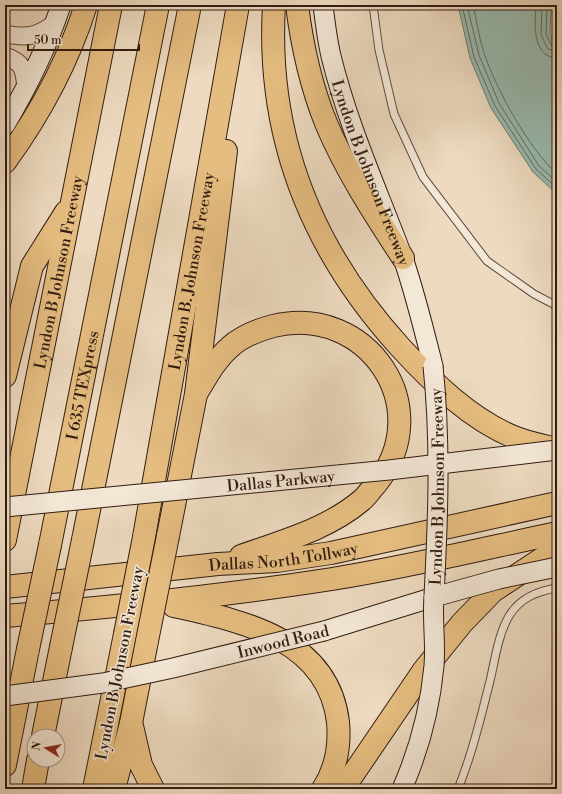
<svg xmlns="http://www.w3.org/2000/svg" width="562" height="794" font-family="'Libre Bodoni',serif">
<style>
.water{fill:#99bbb0;stroke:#6f7b70}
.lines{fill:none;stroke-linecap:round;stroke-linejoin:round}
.shore{stroke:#646c60;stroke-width:1}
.service-casing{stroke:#5f4c3d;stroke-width:9}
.tertiary-casing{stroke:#5f4c3d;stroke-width:19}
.secondary-casing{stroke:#301c11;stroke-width:21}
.motorway-casing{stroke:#301c11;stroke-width:24}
.service{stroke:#f3e7d6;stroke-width:7}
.tertiary{stroke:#f3e7d6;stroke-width:17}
.secondary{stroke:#f3e7d6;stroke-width:19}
.motorway{stroke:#e6bd80;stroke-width:22}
.secondary-bridge-casing{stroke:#301c11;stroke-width:21;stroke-linecap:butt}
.motorway-bridge-casing{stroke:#301c11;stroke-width:24;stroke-linecap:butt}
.secondary-bridge{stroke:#f3e7d6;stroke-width:19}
.motorway-bridge{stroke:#e6bd80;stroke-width:22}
.labels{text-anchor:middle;stroke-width:3;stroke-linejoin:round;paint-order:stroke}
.street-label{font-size:16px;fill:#301c11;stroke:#f3e7d6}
</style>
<rect width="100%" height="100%" fill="#eddac0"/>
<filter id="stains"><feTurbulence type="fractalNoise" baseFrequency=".005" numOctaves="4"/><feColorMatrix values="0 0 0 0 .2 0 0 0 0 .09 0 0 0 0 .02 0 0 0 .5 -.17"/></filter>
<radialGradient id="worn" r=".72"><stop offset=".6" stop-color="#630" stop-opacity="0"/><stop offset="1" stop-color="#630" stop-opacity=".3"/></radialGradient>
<polygon class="water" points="458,5 551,5 550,34 557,46 557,194 533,172 491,108 470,58"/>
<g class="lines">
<g class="shore">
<polyline points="462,5 474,57 495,106 536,169 557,188"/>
<polyline points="467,5 479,55 499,103 539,166 557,182"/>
<path d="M473,5C477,21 479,38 484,53C496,89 529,149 557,174"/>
<path d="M536,5C535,22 531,57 557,58"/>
<polyline points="542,5 541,35 548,49 557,52"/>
<polyline points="547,5 546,34 552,46 557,47"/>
</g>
<defs>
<g id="service">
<polyline points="373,5 379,50 394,114 423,177 487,261 534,294 557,306"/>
<path d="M458,789C472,754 481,717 490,681C495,660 498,635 509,616C520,598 537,591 557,588"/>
</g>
<g id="tertiary">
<path d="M5,34C27,38 36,37 54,24"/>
<path d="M5,56C24,63 24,69 26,88"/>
</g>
<g id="secondary">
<path id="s1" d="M323,5C325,22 327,39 331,56C348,126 378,191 403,258C415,293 424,330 433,366"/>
<path d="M5,125C28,86 47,48 61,5"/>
<polyline points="324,631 434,597"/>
</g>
<g id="motorway">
<path d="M274,5C266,137 312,250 400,347C432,382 471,420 516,438C529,443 544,446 557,449"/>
<path d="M297,5C302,45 311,86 326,123C346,171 375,215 403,258"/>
<path d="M5,162C40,114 68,62 86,5"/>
<polyline points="5,376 32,266 66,212"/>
<path d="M196,394C206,378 215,360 230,347C241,337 258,330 273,326C367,303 438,408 376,484C371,489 367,496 362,500C328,529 283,541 241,556"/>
<polyline points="168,536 196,394 226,151"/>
<path id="s2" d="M144,537L238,5"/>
<path id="s3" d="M5,540L111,5"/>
<polyline points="83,540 190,5"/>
<path id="s4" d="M50,545L158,5"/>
<path id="s5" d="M5,587L218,564L277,561L331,553L557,503"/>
<path d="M174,606C241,621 328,638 338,722C340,745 336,769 323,789"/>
<path d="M5,616C115,607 223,596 332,579C408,567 482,549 557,533"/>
<polyline points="132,726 141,765 153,789"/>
<polyline points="43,736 61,647"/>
<polyline points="5,765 28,649"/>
<polyline points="33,789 38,760"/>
<polyline points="94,789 125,634"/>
<polyline points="114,789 131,723 147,641"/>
<polyline points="343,789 424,670 462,623 493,591 557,549"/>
</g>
</defs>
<use href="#service" class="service-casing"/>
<use href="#tertiary" class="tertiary-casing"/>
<use href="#secondary" class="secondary-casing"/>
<use href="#motorway" class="motorway-casing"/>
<use href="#service" class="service"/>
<use href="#tertiary" class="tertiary"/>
<use href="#secondary" class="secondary"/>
<use href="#motorway" class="motorway"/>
<defs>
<g id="secondary-bridge">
<path id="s6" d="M5,507L389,470L557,450"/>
<polyline points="434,597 499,579 557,567"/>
<polyline points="5,696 103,683 173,668 324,631"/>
<path id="s7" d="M402,789C419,750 430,709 434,666C436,643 432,620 434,596C438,520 441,442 433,366"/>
</g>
<g id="motorway-bridge">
<polyline points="125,634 144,537"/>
<polyline points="147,641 168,536"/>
<polyline points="61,647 83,540"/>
<polyline points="28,649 50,545"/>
</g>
</defs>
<use href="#secondary-bridge" class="secondary-bridge-casing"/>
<use href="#motorway-bridge" class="motorway-bridge-casing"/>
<use href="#secondary-bridge" class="secondary-bridge"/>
<use href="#motorway-bridge" class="motorway-bridge"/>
</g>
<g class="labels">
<g class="street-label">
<text dy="6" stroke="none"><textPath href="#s1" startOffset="175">Lyndon B Johnson Freeway</textPath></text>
<text dy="6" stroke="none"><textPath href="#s2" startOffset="270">Lyndon B. Johnson Freeway</textPath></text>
<text dy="6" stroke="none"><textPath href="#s3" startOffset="273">Lyndon B Johnson Freeway</textPath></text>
<text dy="6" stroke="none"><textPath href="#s4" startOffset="163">I 635 TEXpress</textPath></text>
<text dy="6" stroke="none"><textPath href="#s6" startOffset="277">Dallas Parkway</textPath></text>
<text dy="6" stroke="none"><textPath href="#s7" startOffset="307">Lyndon B Johnson Freeway</textPath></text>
<text dy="6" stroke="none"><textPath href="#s5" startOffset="280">Dallas North Tollway</textPath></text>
<text transform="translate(283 641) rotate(-14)" y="6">Inwood Road</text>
<text transform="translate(119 663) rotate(-79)" y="6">Lyndon B Johnson Freeway</text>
</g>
</g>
<rect width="562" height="794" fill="none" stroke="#eddac0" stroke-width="20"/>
<rect x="6" y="6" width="550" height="782" fill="none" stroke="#301c11" stroke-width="2"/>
<rect x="10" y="10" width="542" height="774" fill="none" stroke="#301c11"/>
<g transform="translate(46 748) rotate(281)"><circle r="19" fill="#f3e7d6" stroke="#a59687"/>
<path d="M0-3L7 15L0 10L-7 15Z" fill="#8f2418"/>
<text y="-6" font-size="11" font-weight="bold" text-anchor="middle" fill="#301c11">N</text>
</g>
<path d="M28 44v6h111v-6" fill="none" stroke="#301c11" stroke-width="2"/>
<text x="34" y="44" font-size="12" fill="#301c11" stroke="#f3e7d6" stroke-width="3" paint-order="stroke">50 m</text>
<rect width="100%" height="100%" filter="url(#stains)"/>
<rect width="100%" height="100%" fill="url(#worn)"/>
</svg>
